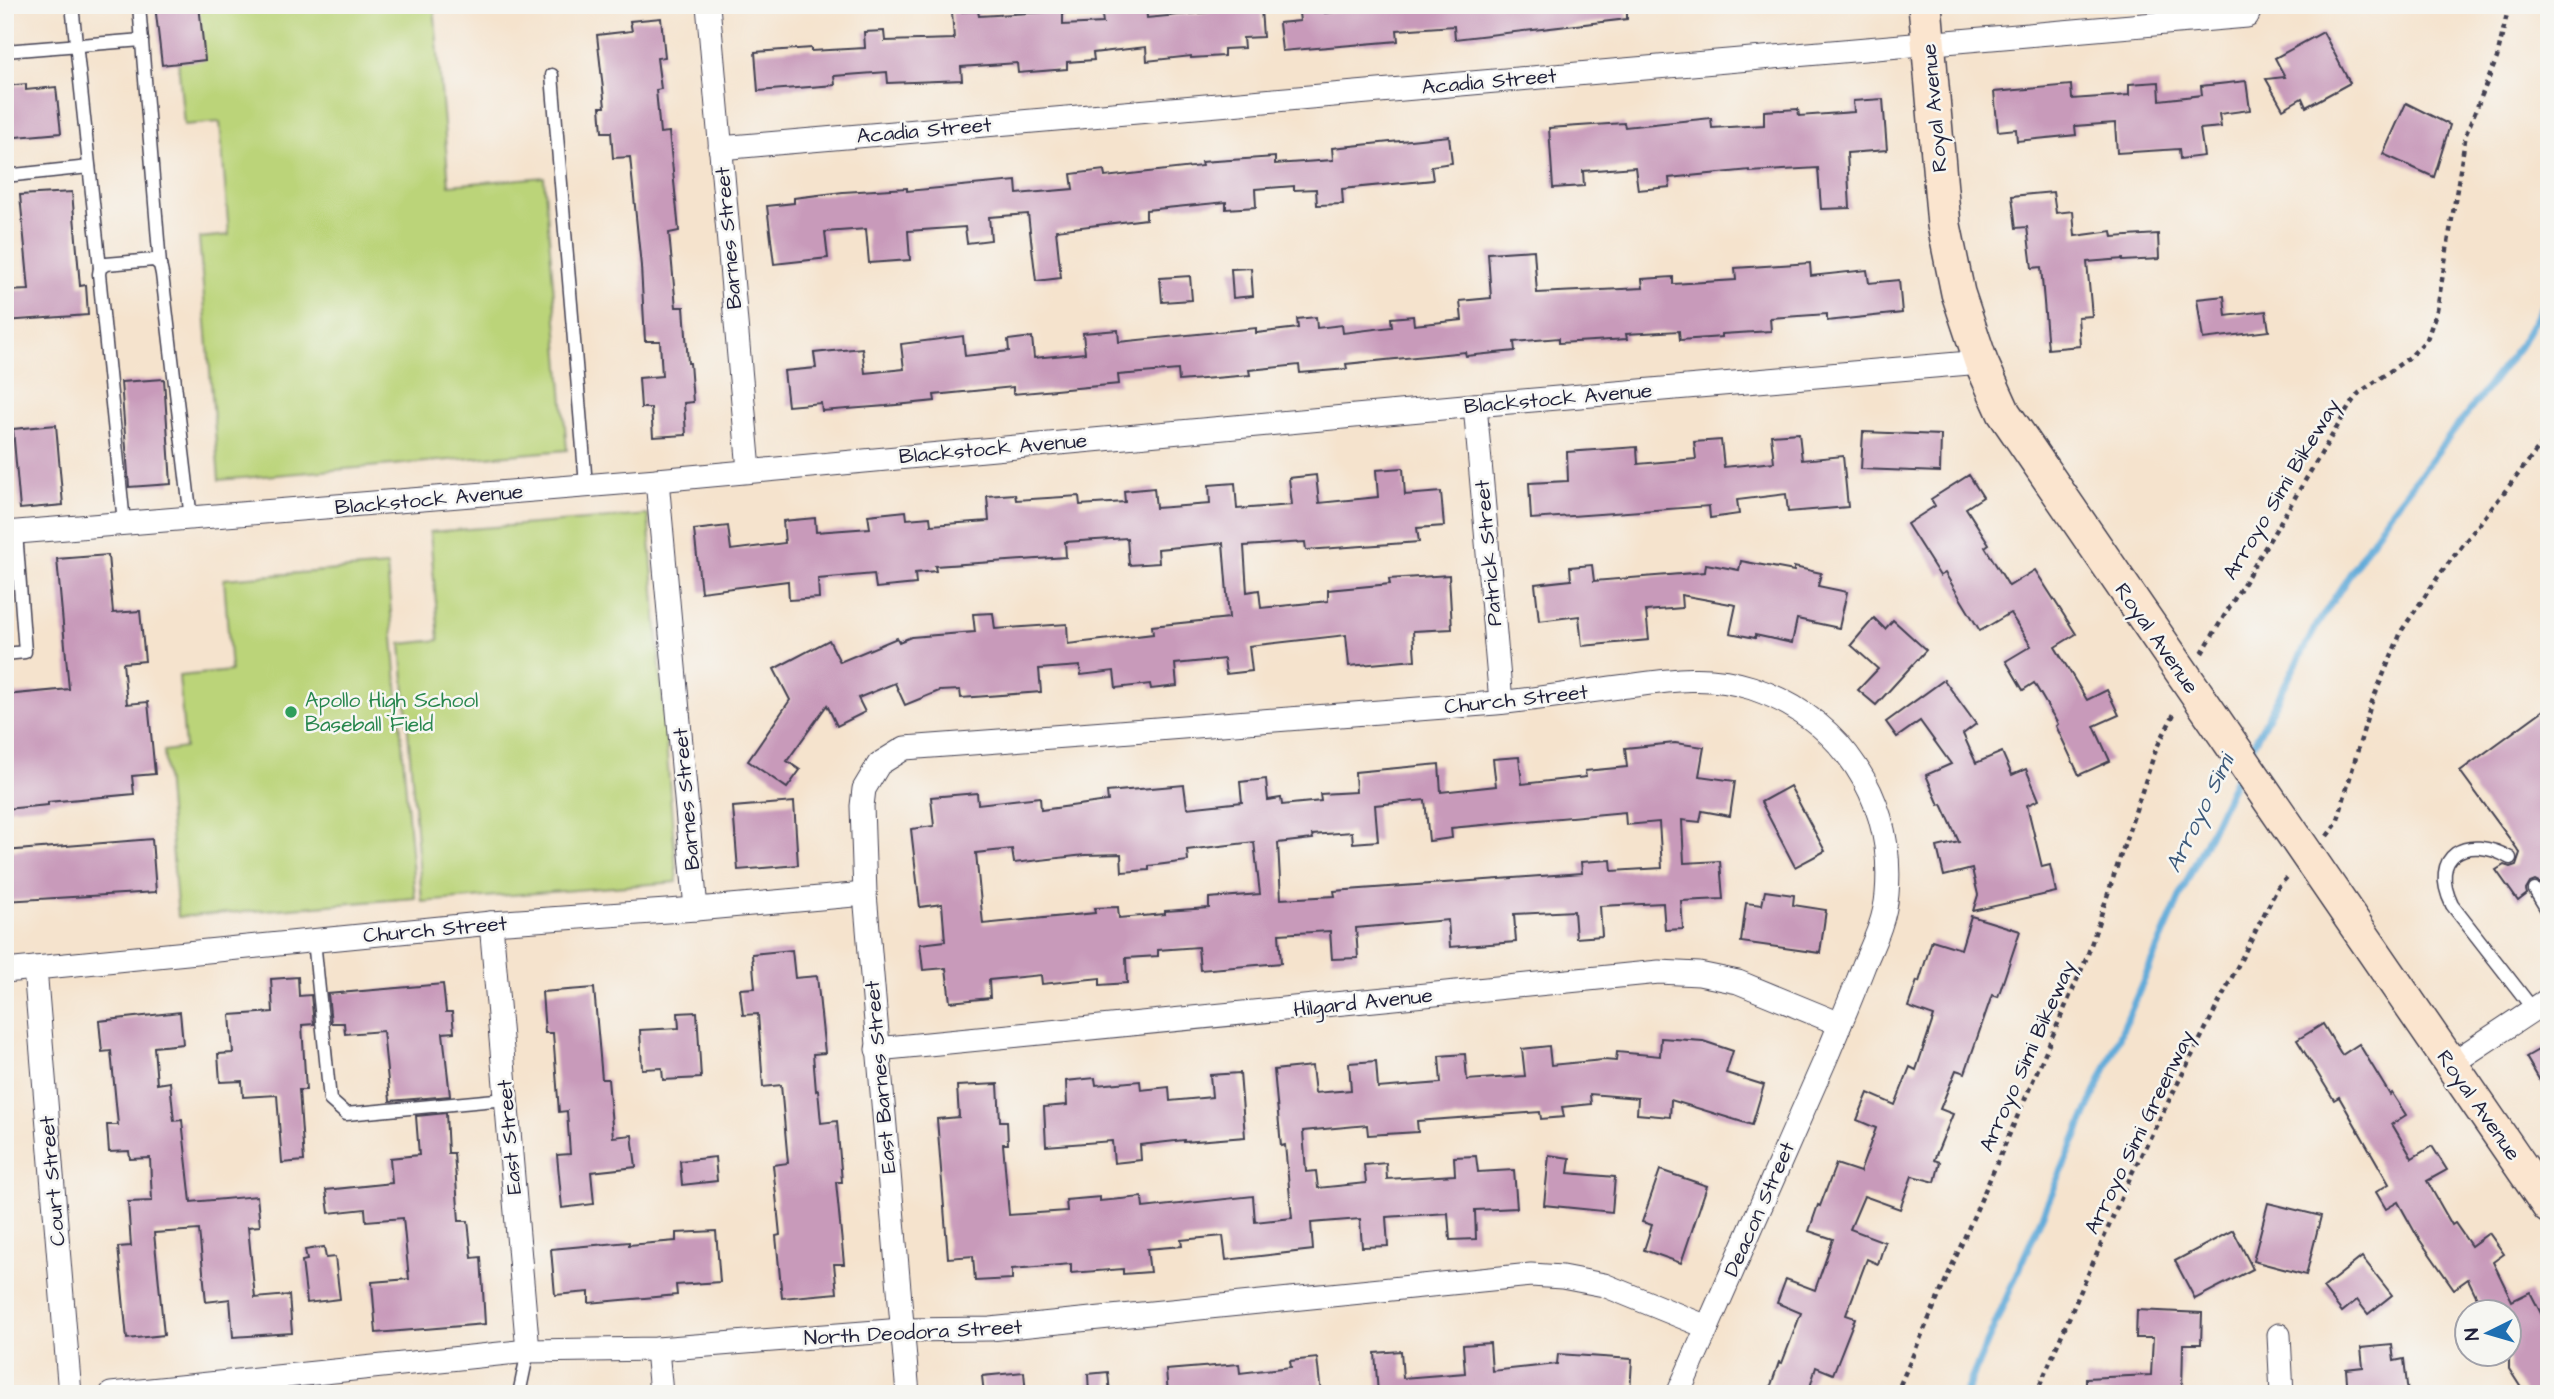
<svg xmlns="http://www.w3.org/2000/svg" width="2554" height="1399" font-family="'Architects Daughter',sans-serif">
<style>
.green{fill:#bbd479;stroke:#6e7b5a;stroke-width:2}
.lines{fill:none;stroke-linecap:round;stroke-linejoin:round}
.stream{stroke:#62abd9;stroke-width:7}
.building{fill:#c89aba;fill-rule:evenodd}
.service-casing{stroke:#423f51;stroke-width:15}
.minor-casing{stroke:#423f51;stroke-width:25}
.secondary-casing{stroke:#423f51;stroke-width:36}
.path{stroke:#423f51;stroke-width:4.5;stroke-dasharray:5 5;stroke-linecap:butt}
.service{stroke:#fff;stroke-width:12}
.minor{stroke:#fff;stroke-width:23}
.secondary{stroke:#fbe5cf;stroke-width:33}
.leisure-dot{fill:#2e9e5b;stroke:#f6f6f2;stroke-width:2.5}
.labels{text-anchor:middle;stroke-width:5;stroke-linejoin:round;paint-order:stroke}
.street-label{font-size:21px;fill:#22223b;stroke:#f6f6f2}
.leisure-label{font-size:21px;fill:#27864d;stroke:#f6f6f2;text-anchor:start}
.water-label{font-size:23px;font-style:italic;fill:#3c597a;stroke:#f6f6f2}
</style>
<rect width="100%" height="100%" fill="#f6f6f2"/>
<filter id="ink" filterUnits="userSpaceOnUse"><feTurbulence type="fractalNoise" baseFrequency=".0143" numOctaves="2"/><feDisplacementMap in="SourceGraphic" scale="14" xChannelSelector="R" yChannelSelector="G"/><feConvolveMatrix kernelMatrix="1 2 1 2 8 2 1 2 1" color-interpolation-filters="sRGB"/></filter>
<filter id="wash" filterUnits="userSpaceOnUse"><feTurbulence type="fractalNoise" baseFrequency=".00686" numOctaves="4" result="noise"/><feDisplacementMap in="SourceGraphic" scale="28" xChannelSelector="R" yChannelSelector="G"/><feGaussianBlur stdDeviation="1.57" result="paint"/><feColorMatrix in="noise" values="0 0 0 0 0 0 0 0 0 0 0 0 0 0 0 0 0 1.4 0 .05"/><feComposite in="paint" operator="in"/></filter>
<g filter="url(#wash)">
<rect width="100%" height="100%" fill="#f5e3cd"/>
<g class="green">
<polygon points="173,5 434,5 449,185 544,177 567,450 219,480 199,238 229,235 220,122 184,125"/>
<polygon points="648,515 677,882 422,902 401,644 439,640 430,532"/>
<polygon points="387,566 415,898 178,917 164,751 185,748 179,676 231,671 224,579"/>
</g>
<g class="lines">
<g class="stream">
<polyline points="2249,752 2317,625 2387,517 2521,344 2549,294"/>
<polyline points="1965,1394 2185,885 2239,772"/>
</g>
</g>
<g id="blocks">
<g class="building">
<polygon points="155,5 199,5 205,60 162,65"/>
<polygon points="1121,5 1146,5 1147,18 1209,12 1209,5 1245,5 1245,10 1261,9 1263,37 1243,38 1244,48 1224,49 1224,56 1191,58 1191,56 1147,61 1146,47 1093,53 1094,60 1067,62 1067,69 1018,73 1017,63 961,67 962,80 888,83 887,72 834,76 835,85 758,91 755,52 811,48 811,51 865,48 864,32 884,31 885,41 954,39 952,12 978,11 979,16 1063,11 1063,25 1103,23 1101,7"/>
<polygon points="1298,5 1324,5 1325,13 1364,9 1363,5 1627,5 1627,19 1455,39 1454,26 1397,30 1398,41 1282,51 1279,23 1300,21"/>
<polygon points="661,18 665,57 657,58 661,89 656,90 660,133 669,132 679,231 669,233 676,307 684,307 688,363 690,363 693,402 684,403 686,435 653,437 651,408 641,408 639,378 662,376 660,341 645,341 641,266 630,157 613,158 611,132 602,132 600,107 605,107 597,35 632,31 630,21"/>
<polygon points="2323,32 2350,83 2306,107 2302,98 2283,109 2266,79 2285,77 2275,58"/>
<polygon points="2246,81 2250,110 2219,114 2221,127 2200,129 2204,156 2180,159 2179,149 2117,153 2115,123 2075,126 2076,135 2017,141 2016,129 1998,131 1994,92 2071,85 2072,99 2129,95 2129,84 2159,82 2160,100 2202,95 2201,86"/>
<polygon points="26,84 26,90 56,87 61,133 5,138 5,86"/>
<polygon points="1883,99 1887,150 1847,153 1850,208 1821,209 1818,168 1750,172 1750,170 1669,178 1670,187 1638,190 1635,167 1583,171 1584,186 1553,188 1549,128 1624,123 1625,127 1711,118 1712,128 1764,125 1764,111 1798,109 1799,116 1854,112 1853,101"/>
<polygon points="2406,103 2450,125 2434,177 2383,154"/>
<polygon points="1449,136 1452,163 1431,166 1433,180 1342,189 1343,204 1317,205 1316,189 1294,190 1294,186 1255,189 1256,207 1226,209 1226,202 1146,210 1146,219 1056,230 1061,278 1036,281 1028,214 989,217 991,240 967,243 965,227 908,231 910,260 869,263 866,229 825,232 828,258 774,264 767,206 794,203 794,198 843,192 907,188 907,191 1016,181 1017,194 1073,189 1071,174 1104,170 1105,177 1202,166 1201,162 1275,157 1275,164 1333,160 1332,148"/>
<polygon points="72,192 80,286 86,285 88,315 5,321 5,291 29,290 20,195"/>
<polygon points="2053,192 2056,213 2073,211 2075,236 2112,231 2113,237 2158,234 2159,259 2123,261 2123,259 2087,262 2092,316 2078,317 2080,346 2048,349 2041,267 2032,268 2027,227 2016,228 2012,196"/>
<polygon points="1534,250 1537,293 1643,288 1642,279 1673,277 1673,284 1736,280 1735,268 1810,263 1811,276 1867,270 1869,283 1899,280 1902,313 1827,321 1827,314 1770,318 1771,331 1722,334 1722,337 1680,340 1679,331 1626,334 1627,339 1559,343 1559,338 1514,342 1515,351 1466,356 1465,352 1346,364 1347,369 1300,373 1299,365 1249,370 1250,375 1179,381 1178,370 1118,375 1119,384 1013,394 1013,387 934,395 935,401 886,406 822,411 821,403 788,406 784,371 816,368 814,353 862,348 865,373 904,369 901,344 963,336 965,356 1009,351 1008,340 1032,337 1034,358 1085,353 1083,333 1118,330 1119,342 1256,328 1256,333 1298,328 1297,319 1316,317 1317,328 1342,325 1343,333 1392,327 1391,318 1413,316 1414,325 1462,320 1460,301 1491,298 1488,253"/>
<polygon points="1251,268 1253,296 1233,298 1231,269"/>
<polygon points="1190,276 1192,300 1162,302 1160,278"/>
<polygon points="2224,296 2226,316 2266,311 2269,331 2203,339 2197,299"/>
<polygon points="164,379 171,484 129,487 121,382"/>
<polygon points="56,425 63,505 20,509 13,429"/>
<polygon points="1863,432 1941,435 1940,472 1861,469"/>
<polygon points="1799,433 1802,460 1843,456 1848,507 1788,512 1786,494 1737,500 1739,514 1710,518 1709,506 1531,519 1529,483 1568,481 1567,452 1637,447 1638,464 1696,459 1694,442 1721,440 1724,467 1774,462 1771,435"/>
<polygon points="1403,468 1405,495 1441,492 1444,526 1417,528 1419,542 1306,550 1305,542 1244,546 1247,592 1259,590 1261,608 1328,601 1328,590 1390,584 1389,579 1449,575 1452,629 1413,631 1415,660 1349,666 1346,635 1249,646 1252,671 1226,674 1224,659 1175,664 1177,686 1151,689 1150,684 1116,688 1114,671 1081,675 1080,666 1039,669 1041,692 961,698 960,690 939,691 905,705 895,683 858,698 865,712 837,726 827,705 787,761 800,770 787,788 748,761 790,700 774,669 829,640 840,662 897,638 899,642 911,637 975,632 973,614 993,613 995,629 1067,624 1068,644 1153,634 1152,626 1229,618 1223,543 1158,549 1159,563 1129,565 1127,538 1065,542 1066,557 935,566 936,571 915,573 916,584 876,588 874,574 818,579 819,598 789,600 788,581 701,592 694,530 728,526 731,550 785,543 783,521 815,518 816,532 870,528 868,515 906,511 907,519 930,517 931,525 989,521 987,496 1015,494 1016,500 1079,496 1080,505 1125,502 1124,491 1154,488 1156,508 1210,504 1209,485 1235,483 1237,509 1292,505 1289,478 1316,475 1319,503 1378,497 1376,470"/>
<polygon points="1969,475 1983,497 1966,508 1989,544 1985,547 2009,586 2035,570 2076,634 2055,647 2087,700 2107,690 2119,715 2094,726 2110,761 2079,775 2056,726 2058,724 2034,683 2023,690 2006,661 2031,646 2010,613 1980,631 1945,573 1940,576 1907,524 1935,506 1931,499"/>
<polygon points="108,555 113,613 140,611 145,661 123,663 127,704 148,702 155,774 132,776 134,794 48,802 48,805 5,809 5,695 69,689 57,559"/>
<polygon points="1741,561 1794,571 1794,567 1821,573 1818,586 1847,592 1839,628 1797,619 1792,643 1755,635 1755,638 1730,633 1736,605 1681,595 1682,608 1646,611 1649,640 1582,646 1579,616 1539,621 1535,584 1571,580 1570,567 1592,565 1594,581 1705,572 1706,564 1739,570"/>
<polygon points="1874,618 1885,629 1893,620 1926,650 1876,705 1858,690 1878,669 1851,645"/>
<polygon points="1944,680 1976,724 1963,734 1976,763 2002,752 2012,775 2026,769 2039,800 2027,805 2042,867 2050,865 2056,892 1973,911 1978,895 1972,869 1944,876 1937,847 1959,842 1942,804 1939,805 1926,775 1951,764 1920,721 1897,737 1886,722"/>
<polygon points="2549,706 2549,878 2541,884 2535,881 2530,883 2526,890 2527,894 2518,901 2496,870 2504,865 2510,867 2516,865 2520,853 2460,771"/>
<path d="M1675,743L1704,747L1699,776L1735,781L1730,816L1702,811L1700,822L1682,820L1684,863L1720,861L1723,899L1681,901L1683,929L1665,930L1663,903L1600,906L1602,936L1576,938L1574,911L1514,914L1516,942L1450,947L1448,920L1356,928L1358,958L1332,959L1330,931L1279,934L1281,963L1200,970L1198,947L1158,950V956L1126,958L1127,983L1100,985V978L1042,984L1041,975L989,980L990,998L950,1002L946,968L923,970L920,944L945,941L942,904L920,907L911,829L934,826L931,797L977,793L978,804L1040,797L1041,810L1108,801L1107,792L1184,785L1187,808L1242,802L1240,782L1266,779L1268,800L1281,798L1282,805L1321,801L1320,794L1356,792L1355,772L1439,764L1441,792L1496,786L1493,759L1519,757L1522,784L1586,777L1585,771L1627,767L1625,748ZM1425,800L1429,841L1452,838L1451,828L1625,812L1626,825L1659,822L1662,868L1612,871L1611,860L1581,862L1582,873L1334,891L1335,896L1281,899L1278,843L1313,839L1312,835L1352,832L1353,843L1378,841L1375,805ZM1254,842L1260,894L1209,898V908L1165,911V914L1119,918L1118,907L1094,908L1095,913L983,924L976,853L1012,849L1014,863L1085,855L1121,854L1122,872L1149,870V866L1188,861L1187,850Z"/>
<polygon points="1790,786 1825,851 1795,867 1761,802"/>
<polygon points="794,802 798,865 738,870 733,807"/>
<polygon points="152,839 156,892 5,901 5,851"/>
<polygon points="1765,891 1794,895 1793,905 1826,910 1820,953 1741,942 1746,903 1762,905"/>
<polygon points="1971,916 2020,931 1998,997 1992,995 1965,1073 1956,1070 1940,1109 1953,1114 1934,1160 1940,1162 1935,1182 1912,1176 1900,1209 1864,1196 1850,1229 1885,1242 1878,1264 1867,1259 1846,1315 1855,1318 1833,1374 1816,1367 1808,1394 1768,1394 1779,1362 1782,1363 1801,1313 1777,1303 1786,1279 1815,1290 1833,1239 1809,1231 1818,1205 1820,1206 1836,1164 1860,1172 1876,1128 1857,1120 1868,1093 1895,1105 1910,1067 1916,1070 1934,1016 1908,1007 1917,981 1919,982 1932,940 1961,949"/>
<polygon points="792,950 795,978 817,976 825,1053 813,1054 816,1091 818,1090 821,1123 837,1121 842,1182 836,1182 844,1264 834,1264 837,1293 782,1298 776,1236 780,1235 773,1165 788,1163 781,1085 763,1087 758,1014 743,1015 740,989 755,988 752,954"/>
<polygon points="298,977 299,996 311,995 314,1024 302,1025 306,1090 299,1090 304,1161 282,1163 277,1095 243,1097 242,1081 220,1082 218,1054 233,1053 230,1015 273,1012 271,979"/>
<polygon points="443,984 446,1012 452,1012 454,1032 443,1033 450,1096 390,1101 383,1031 345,1034 344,1023 331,1023 328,994"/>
<polygon points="594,988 602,1079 608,1079 613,1137 632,1135 636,1167 591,1172 594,1204 562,1208 557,1155 570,1154 567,1111 559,1112 553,1033 545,1033 542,992"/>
<polygon points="180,1012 183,1044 154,1047 157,1084 170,1082 174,1121 182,1120 191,1202 257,1196 260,1226 248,1227 255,1298 289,1295 292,1333 233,1337 230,1299 206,1302 199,1230 154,1233 164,1335 127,1339 118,1247 131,1246 128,1202 152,1201 150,1158 130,1159 129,1151 109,1152 107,1125 118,1125 111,1051 102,1052 99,1021"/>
<polygon points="697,1012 701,1078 663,1080 662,1068 642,1069 640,1030 679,1028 678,1013"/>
<polygon points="2323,1024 2342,1055 2359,1044 2390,1095 2392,1093 2406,1115 2392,1124 2412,1158 2432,1146 2447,1170 2427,1181 2452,1225 2455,1223 2471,1246 2489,1233 2504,1254 2493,1262 2512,1301 2530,1292 2549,1329 2549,1394 2525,1394 2509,1369 2509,1312 2484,1312 2468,1279 2454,1289 2417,1236 2398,1202 2386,1209 2376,1192 2389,1184 2339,1097 2334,1100 2297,1040"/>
<polygon points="1661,1038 1703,1041 1733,1051 1726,1073 1764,1085 1752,1125 1671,1100 1670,1117 1637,1114 1638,1098 1590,1094 1591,1104 1562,1107 1564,1117 1541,1119 1540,1112 1417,1121 1418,1132 1368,1135 1367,1125 1303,1131 1306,1172 1316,1171 1318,1188 1366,1183 1364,1165 1386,1163 1387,1179 1455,1175 1454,1157 1476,1156 1478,1172 1514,1170 1517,1208 1475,1210 1476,1239 1450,1240 1448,1213 1386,1217 1388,1246 1362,1247 1360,1219 1311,1223 1313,1250 1226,1260 1223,1236 1181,1240 1182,1246 1147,1249 1150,1272 1123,1274 1123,1269 1071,1273 1071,1264 1012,1269 1012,1279 975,1281 973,1256 948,1258 937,1119 959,1117 957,1086 998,1084 1000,1121 1007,1121 1008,1144 1003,1144 1009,1215 1067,1211 1066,1200 1100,1197 1100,1201 1142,1197 1143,1208 1253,1196 1255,1222 1292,1218 1285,1145 1281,1146 1274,1070 1312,1066 1315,1093 1351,1090 1349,1063 1376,1061 1378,1088 1441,1083 1439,1056 1465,1054 1467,1080 1525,1076 1522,1049 1549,1046 1551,1065 1603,1060 1616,1061 1617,1052 1660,1056"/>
<polygon points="2549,1044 2549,1096 2526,1057"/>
<polygon points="1240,1073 1245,1137 1184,1142 1184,1140 1140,1145 1141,1160 1114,1163 1112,1141 1046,1146 1044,1107 1067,1105 1066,1081 1095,1078 1096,1085 1140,1081 1141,1090 1169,1087 1170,1101 1212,1097 1210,1075"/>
<polygon points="446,1113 448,1153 454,1153 459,1221 468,1221 472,1258 481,1257 485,1324 376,1333 372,1282 409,1279 403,1218 366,1221 365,1209 329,1213 326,1190 392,1183 390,1158 419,1155 416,1116"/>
<polygon points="1549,1155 1570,1158 1568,1173 1615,1177 1612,1212 1544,1205"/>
<polygon points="715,1157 717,1181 682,1185 680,1161"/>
<polygon points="1660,1170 1707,1186 1681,1263 1644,1250 1652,1225 1642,1222"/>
<polygon points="2268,1203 2321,1216 2306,1275 2253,1261"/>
<polygon points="2233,1230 2253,1269 2195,1299 2175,1261"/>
<polygon points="716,1231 720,1282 676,1285 677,1295 589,1303 589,1292 555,1295 551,1249 629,1242 629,1245 676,1241 676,1233"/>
<polygon points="324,1247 326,1258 335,1257 340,1299 307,1303 302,1261 307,1260 305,1250"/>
<polygon points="2362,1257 2392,1295 2368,1314 2357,1300 2342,1312 2323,1288"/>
<polygon points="2137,1310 2202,1313 2201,1344 2183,1344 2182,1394 2086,1394 2086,1378 2151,1375 2153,1338 2136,1338"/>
<polygon points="1490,1343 1492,1371 1557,1364 1558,1354 1632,1359 1630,1394 1477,1394 1477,1390 1434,1394 1378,1394 1375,1353 1401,1351 1403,1378 1465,1373 1463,1345"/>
<polygon points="2392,1345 2394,1361 2404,1359 2408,1394 2348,1394 2346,1369 2363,1367 2361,1348"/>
<polygon points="1317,1358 1321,1394 1168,1394 1166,1370 1239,1364 1240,1373 1291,1367 1290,1361"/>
<polygon points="1024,1372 1026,1394 984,1394 982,1376"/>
<polygon points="1108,1372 1110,1394 1089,1394 1088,1374"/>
</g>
</g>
</g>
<g filter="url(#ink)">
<use href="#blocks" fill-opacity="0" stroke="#423f51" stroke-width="2"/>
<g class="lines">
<defs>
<g id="service">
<polyline points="72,5 100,268"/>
<polyline points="139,5 160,265"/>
<polyline points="5,51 142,40"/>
<polyline points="552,75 586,485"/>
<polyline points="5,176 89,167"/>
<polyline points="124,523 99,274 100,268 106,264 154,260 160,265 162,274 191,519"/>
<polyline points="5,654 25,652 16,532"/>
<path d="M2510,858C2467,833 2428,855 2452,905L2533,1009"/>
<polyline points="2535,890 2549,913"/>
<polyline points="314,940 330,1100 346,1114 506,1099"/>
<polyline points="519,1394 528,1351"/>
</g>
<g id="minor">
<polyline points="708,5 749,470"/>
<polyline points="720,148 2247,16 2252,5"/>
<polyline points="1475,405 1501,702"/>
<polyline points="657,480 696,909"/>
<polyline points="5,533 657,480 1475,405 1981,362"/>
<polyline points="491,923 528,1351"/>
<polyline points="35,968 70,1394"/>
<polyline points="5,971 491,923 696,909 865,894"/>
<polyline points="877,1049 1659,972 1699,974 1738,982 1840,1024"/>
<polyline points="2451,1064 2549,999"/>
<polyline points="2279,1335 2282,1394"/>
<polyline points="657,1349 661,1394"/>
<polyline points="111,1394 528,1351 657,1349 902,1330 990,1329 1531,1275 1562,1277 1604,1285 1707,1327"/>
<path d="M908,1394L865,894L862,806L864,789L879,764L905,748C1102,733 1299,719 1496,703C1540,699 1584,691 1628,686C1670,680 1711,674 1752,688C1842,719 1895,799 1887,894C1885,920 1874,942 1864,965C1852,996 1839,1027 1826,1058C1776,1170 1727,1282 1678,1394"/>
</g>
<polyline id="secondary" points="1925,5 1944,225 1958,293 1981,362 2004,413 2549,1207"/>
</defs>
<use href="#service" class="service-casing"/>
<use href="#minor" class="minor-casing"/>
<use href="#secondary" class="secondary-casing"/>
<g class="path">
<polyline points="2202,653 2352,402 2359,393 2410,357 2427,339 2437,310 2466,134 2497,58 2509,5"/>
<polyline points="2327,836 2337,823 2371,704 2402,630 2440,574 2549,435"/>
<polyline points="1896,1394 2087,957 2156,749 2175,712"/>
<polyline points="2036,1394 2132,1173 2278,887 2289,875"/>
</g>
<use href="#service" class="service"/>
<use href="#minor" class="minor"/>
<use href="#secondary" class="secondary"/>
</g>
</g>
<circle class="leisure-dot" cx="291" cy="712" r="7"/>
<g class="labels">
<g class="street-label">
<text transform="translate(1489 81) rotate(-5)" y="7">Acadia Street</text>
<text transform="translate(1934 108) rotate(-95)" y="7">Royal Avenue</text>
<text transform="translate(924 130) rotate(-5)" y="7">Acadia Street</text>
<text transform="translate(728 238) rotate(-95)" y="7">Barnes Street</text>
<text transform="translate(1558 398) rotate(-5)" y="7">Blackstock Avenue</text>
<text transform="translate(993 448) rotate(-5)" y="7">Blackstock Avenue</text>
<text transform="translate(2281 489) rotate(-59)" y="7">Arroyo Simi Bikeway</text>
<text transform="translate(429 499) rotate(-5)" y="7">Blackstock Avenue</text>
<text transform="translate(1488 553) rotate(-95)" y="7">Patrick Street</text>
<text transform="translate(2157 638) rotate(55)" y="7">Royal Avenue</text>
<text transform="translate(1516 699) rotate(-6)" y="7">Church Street</text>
<text transform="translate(686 799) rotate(-95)" y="7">Barnes Street</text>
<text transform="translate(435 929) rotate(-5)" y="7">Church Street</text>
<text transform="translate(1363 1002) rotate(-6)" y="7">Hilgard Avenue</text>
<text transform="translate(2027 1056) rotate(-66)" y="7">Arroyo Simi Bikeway</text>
<text transform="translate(880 1077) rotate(-95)" y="7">East Barnes Street</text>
<text transform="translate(2479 1105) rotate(55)" y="7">Royal Avenue</text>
<text transform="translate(2139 1132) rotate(-64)" y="7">Arroyo Simi Greenway</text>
<text transform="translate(509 1137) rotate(-95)" y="7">East Street</text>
<text transform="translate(52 1181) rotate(-95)" y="7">Court Street</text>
<text transform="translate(1759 1209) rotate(-66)" y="7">Deacon Street</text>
<text transform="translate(913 1332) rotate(-3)" y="7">North Deodora Street</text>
</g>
<g class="leisure-label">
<text x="305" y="707">Apollo High School<tspan x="305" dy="24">Baseball Field</tspan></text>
</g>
<g class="water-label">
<text transform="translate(2199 813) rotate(-64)" y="8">Arroyo Simi</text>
</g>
</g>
<rect width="2554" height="1399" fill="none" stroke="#f6f6f2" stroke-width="28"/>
<g transform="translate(2488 1333) rotate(265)"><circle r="33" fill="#f6f6f2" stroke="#a1a1a9" stroke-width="2"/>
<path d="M0-5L12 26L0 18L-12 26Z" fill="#1f6fb2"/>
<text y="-10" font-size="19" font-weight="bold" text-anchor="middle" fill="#22223b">N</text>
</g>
</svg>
